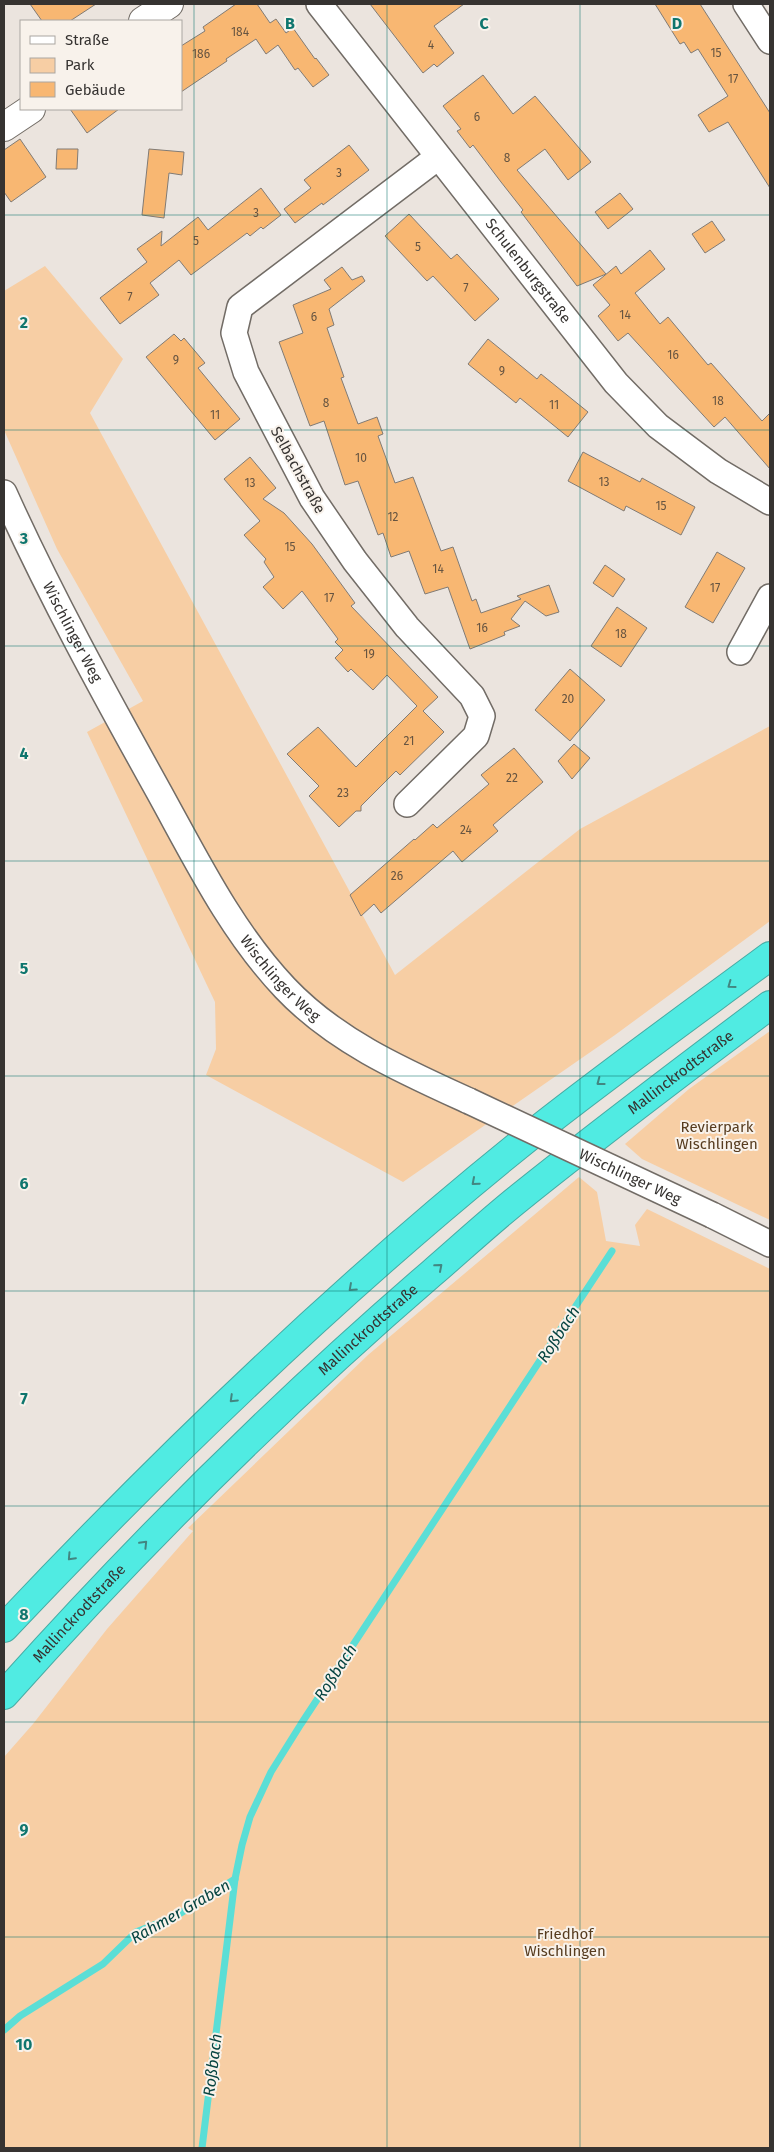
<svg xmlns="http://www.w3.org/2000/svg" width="774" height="2152" font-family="'Fira Sans',sans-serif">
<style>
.green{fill:#f7cea4}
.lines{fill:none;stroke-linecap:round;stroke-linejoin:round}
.stream{stroke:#5bded6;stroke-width:7}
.building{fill:#f8b772;stroke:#817b75}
.street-casing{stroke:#726c66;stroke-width:28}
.secondary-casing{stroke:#726c66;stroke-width:30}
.highway-casing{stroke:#47aba4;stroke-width:30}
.street{stroke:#fff;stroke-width:25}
.secondary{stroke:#fff;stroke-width:28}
.highway{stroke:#50ebe2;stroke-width:28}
.street-bridge-casing{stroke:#726c66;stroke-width:28;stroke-linecap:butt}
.street-bridge{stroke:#fff;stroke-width:25}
.oneway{stroke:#428681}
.grid{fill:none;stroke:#0f766e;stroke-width:1;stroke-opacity:0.55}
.labels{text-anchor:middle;stroke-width:4;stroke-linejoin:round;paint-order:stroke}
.number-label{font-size:12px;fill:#665441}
.street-label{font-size:15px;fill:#363331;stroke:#f8f2eb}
.park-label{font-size:15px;fill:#573c1f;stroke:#f8f2eb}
.water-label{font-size:16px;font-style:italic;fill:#064441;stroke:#f8f2eb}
.grid-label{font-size:16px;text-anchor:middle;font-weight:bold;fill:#0f766e;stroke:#f8f2eb;stroke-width:4;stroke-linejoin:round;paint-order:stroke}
</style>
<rect width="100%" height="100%" fill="#ebe4de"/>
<g class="green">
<polygon points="45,266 123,359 90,413 395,975 580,829 770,726 770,921 615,1035 403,1182 206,1075 216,1049 215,1002 87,732 143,701 57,549 4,430 4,291"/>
<polygon points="770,1031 770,1220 642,1159 625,1144 689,1089"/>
<polygon points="579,1177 597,1192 606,1241 640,1246 635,1225 647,1209 770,1269 770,2148 4,2148 4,1757 33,1724 107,1629 193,1531 188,1528 368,1355"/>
</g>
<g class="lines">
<g class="stream">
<polyline points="4,2030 20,2016 103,1964 136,1932 176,1916 235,1879"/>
<polyline points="202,2148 235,1879 242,1845 250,1817 271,1772 301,1724 612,1251"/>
</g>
</g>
<g class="building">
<polygon points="30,4 96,4 70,21 42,21"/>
<polygon points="236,4 257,4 270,23 276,19 286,33 293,28 315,59 316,58 329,75 313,87 298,68 295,70 278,45 266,54 256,39 226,59 227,61 181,92 181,46 205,31 203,27"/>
<polygon points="370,4 464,4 434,26 454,53 437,67 434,64 423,73"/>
<polygon points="655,4 700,4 770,113 770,188 728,122 709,132 698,115 728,96 698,49 691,53 684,42 680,44"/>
<polygon points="483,75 513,114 535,96 591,162 568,180 545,149 517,170 606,274 577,286 521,212 523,210 501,182 473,145 470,148 457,131 461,129 443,106"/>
<polygon points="70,109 119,109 87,133"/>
<polygon points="20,139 46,177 11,202 4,192 4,150"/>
<polygon points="349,145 369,170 323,205 322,203 295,223 284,209 311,188 304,180"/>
<polygon points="57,149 78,149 77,169 56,169"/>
<polygon points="149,149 184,152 182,175 169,173 164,218 142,215"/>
<polygon points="261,188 281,215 263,229 261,227 250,236 247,233 191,275 179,260 150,283 159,295 120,324 100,298 147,262 137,249 162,231 161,246 198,217 208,230"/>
<polygon points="620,193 633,209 608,229 595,212"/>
<polygon points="409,214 451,259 457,254 499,299 475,321 433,276 427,281 385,236"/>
<polygon points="712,221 725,240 705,253 692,234"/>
<polygon points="650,250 665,269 635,293 660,324 668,317 708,365 711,363 762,421 770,413 770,469 725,417 714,427 628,333 618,341 598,316 610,305 593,285 616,266 621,274"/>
<polygon points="342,267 352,280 362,276 365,281 329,309 334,325 327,328 344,377 341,378 358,424 377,417 383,434 378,436 395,483 413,477 441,551 453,547 472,601 476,599 481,613 521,599 517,596 549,585 559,612 546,616 525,601 511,619 520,626 504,632 505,635 470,649 448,587 425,594 409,551 391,557 383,533 378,535 358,481 345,485 324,421 310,426 279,342 303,333 293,305 331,289 324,280"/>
<polygon points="174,334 181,341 184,338 205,363 198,368 240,419 215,440 146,357"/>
<polygon points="488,339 537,379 541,374 588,412 568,437 520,398 516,403 468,364"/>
<polygon points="583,452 640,482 642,478 695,507 681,535 626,506 624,511 568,481"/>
<polygon points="250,457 276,488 263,499 284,513 312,544 355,603 351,606 438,697 423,711 444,732 400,775 396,771 361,806 361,811 356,811 339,827 309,796 319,786 287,754 318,727 356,767 417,706 387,675 373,690 351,669 348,672 335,658 343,650 335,642 338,639 302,591 283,609 263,587 274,577 264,562 266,559 244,535 260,521 224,479"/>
<polygon points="717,552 745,568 713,623 685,607"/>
<polygon points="605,565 625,579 613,597 593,583"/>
<polygon points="617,607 647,628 621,667 591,646"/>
<polygon points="570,669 605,700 570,741 535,710"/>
<polygon points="574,744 590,758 572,779 558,761"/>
<polygon points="514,748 543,782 493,825 498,831 462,862 453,851 381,913 374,904 361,916 350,895 414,839 415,840 433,824 437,828 489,784 481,775"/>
</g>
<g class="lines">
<defs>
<g id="street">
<path id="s1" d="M319,4L616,383L658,426L718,471L770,502"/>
<polyline points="746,4 770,41"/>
<path id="s2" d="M4,493C50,595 104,693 159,792C196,859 231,931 285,988C335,1041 403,1071 469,1101"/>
<polyline points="740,652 770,597"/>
<polyline points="407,804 476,736 482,716 472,696 407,627 355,561 312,498 246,372 234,333 240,307 438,157"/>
<polyline points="712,1215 770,1244"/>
</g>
<g id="secondary">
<polyline points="143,21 169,4"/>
<polyline points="4,127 31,109"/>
</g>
<g id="highway">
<path d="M4,1628C171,1451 349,1280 540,1128C615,1069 693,1013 770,956"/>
<path id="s3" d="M4,1695C138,1545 280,1404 432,1273C461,1248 489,1222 519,1198C601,1132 686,1068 770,1005"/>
</g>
</defs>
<use href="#street" class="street-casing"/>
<use href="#secondary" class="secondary-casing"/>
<use href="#highway" class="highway-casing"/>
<use href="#street" class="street"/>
<use href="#secondary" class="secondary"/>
<use href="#highway" class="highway"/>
<defs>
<g id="street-bridge">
<path id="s4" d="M469,1101L712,1215"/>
</g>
</defs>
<use href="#street-bridge" class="street-bridge-casing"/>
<use href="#street-bridge" class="street-bridge"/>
</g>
<defs><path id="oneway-chevron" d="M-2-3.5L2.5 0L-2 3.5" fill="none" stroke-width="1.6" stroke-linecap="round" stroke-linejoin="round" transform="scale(1.25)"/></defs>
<g class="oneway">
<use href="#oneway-chevron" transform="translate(731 985) rotate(144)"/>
<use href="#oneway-chevron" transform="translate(600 1082) rotate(143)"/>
<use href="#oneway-chevron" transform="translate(475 1182) rotate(139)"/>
<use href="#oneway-chevron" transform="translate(439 1267) rotate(-41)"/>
<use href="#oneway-chevron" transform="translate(352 1288) rotate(138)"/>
<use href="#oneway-chevron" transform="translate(233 1399) rotate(136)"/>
<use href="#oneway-chevron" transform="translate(144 1544) rotate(-46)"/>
<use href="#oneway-chevron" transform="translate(71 1557) rotate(133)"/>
</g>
<path class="grid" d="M194,4V2148M387,4V2148M580,4V2148M4,215H770M4,430H770M4,646H770M4,861H770M4,1076H770M4,1291H770M4,1506H770M4,1722H770M4,1937H770"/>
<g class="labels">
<g class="number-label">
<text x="240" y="36">184</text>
<text x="431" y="49">4</text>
<text x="716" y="57">15</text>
<text x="201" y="58">186</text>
<text x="733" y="83">17</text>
<text x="477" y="121">6</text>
<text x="507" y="162">8</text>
<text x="339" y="177">3</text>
<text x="256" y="217">3</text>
<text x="196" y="245">5</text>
<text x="418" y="251">5</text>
<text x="466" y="292">7</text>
<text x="130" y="301">7</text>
<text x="625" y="319">14</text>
<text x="314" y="321">6</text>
<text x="673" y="359">16</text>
<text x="176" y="364">9</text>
<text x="502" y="375">9</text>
<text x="718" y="405">18</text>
<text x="326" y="407">8</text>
<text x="554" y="409">11</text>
<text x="215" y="419">11</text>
<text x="361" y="462">10</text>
<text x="604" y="486">13</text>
<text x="250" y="487">13</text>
<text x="661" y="510">15</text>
<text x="393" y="521">12</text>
<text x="290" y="551">15</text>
<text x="438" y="573">14</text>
<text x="715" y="592">17</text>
<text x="329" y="602">17</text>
<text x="482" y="632">16</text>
<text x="621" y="638">18</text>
<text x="369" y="658">19</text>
<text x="568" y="703">20</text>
<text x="409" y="745">21</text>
<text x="512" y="782">22</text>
<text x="343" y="797">23</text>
<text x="466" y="834">24</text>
<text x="397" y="880">26</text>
</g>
<g class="street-label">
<text dy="5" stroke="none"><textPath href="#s1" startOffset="339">Schulenburgstraße</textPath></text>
<text transform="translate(298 470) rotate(61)" y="5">Selbachstraße</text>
<text dy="5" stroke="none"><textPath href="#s2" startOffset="155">Wischlinger Weg</textPath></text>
<text dy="5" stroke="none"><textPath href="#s2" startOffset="560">Wischlinger Weg</textPath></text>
<text dy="5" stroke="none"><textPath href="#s3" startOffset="921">Mallinckrodtstraße</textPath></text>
<text dy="5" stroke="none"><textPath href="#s4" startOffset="178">Wischlinger Weg</textPath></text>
<text dy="5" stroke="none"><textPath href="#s3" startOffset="516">Mallinckrodtstraße</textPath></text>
<text dy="5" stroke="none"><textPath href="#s3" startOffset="111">Mallinckrodtstraße</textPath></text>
</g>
<g class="park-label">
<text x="717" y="1132">Revierpark<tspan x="717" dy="17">Wischlingen</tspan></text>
<text x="565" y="1939">Friedhof<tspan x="565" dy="17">Wischlingen</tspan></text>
</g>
<g class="water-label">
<text transform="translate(558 1334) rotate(-57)" y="6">Roßbach</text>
<text transform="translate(335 1672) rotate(-57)" y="6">Roßbach</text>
<text transform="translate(180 1911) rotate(-30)" y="6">Rahmer Graben</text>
<text transform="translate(212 2065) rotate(-83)" y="6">Roßbach</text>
</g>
</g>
<g class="grid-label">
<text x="290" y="29">B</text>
<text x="484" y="29">C</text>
<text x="677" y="29">D</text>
<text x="24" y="328">2</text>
<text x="24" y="544">3</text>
<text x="24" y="759">4</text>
<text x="24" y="974">5</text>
<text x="24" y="1189">6</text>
<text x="24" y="1404">7</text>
<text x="24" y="1620">8</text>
<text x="24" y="1835">9</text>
<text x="24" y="2050">10</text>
</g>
<rect width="774" height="2152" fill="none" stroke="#363331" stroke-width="10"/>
<rect x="20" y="20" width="162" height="90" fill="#f8f2eb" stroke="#aaa6a1"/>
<rect x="30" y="36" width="25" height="8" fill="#ffffff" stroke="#aaa6a1"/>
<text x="65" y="45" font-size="15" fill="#363331">Straße</text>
<rect x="30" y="58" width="25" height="15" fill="#f7cea4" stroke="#aaa6a1"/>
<text x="65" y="70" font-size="15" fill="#363331">Park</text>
<rect x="30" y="82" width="25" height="15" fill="#f8b772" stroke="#aaa6a1"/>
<text x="65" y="95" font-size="15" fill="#363331">Gebäude</text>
</svg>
